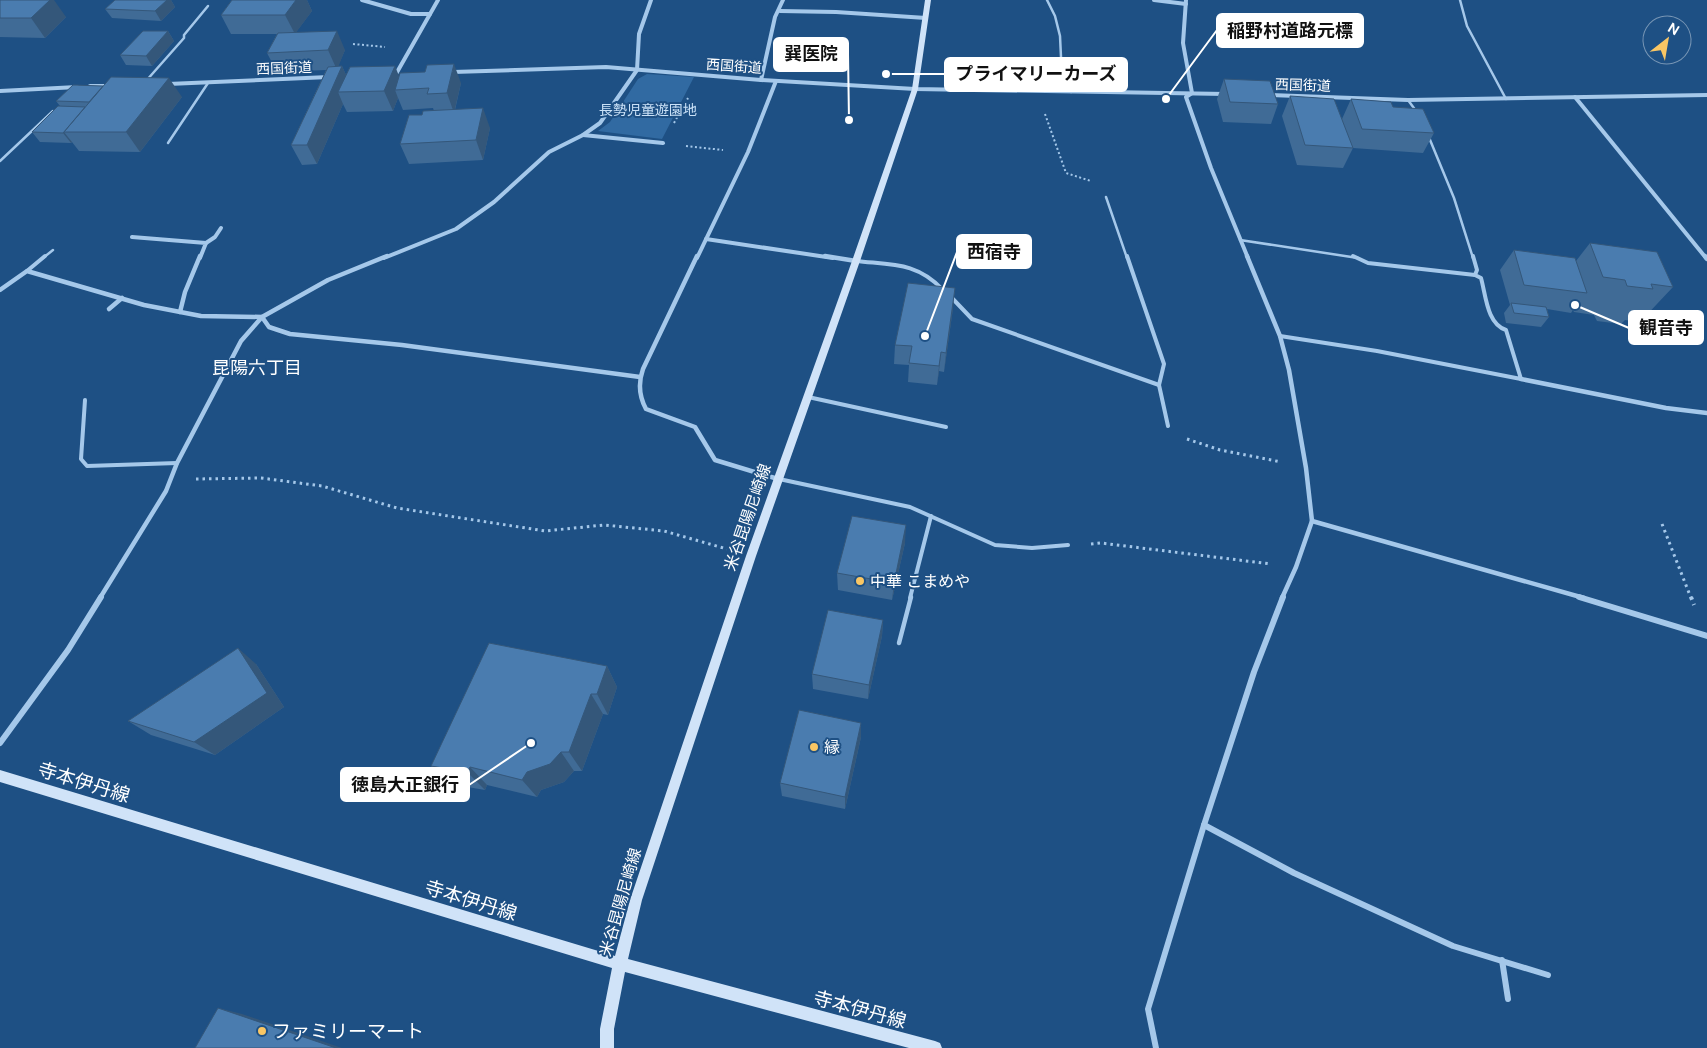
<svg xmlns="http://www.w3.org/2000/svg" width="1707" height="1048" font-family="'DM Sans','Noto Sans JP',sans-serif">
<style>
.green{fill:#316aa2}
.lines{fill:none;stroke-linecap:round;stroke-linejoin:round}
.path-far2{stroke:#a5c8ea;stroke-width:2;stroke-dasharray:2 2.5;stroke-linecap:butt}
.path-far1{stroke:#a5c8ea;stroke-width:3;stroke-dasharray:2.5 4;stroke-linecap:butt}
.path{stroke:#a5c8ea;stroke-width:4;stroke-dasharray:3 4.5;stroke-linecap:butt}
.lane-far2{stroke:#a5c8ea;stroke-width:2.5}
.lane-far1{stroke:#a5c8ea;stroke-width:4}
.lane{stroke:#a5c8ea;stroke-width:4.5}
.street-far2{stroke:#a5c8ea;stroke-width:4}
.street-far1{stroke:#a5c8ea;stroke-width:4.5}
.street{stroke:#a5c8ea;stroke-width:6}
.secondary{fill:#d0e3f8;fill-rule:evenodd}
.wall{fill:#406b96}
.shaded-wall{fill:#34577a}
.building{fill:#4a7caf;stroke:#34577a}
.poi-dot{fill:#f9c664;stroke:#1e5084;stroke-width:2}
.labels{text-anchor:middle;stroke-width:4;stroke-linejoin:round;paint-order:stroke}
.far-street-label{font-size:14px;fill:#fff;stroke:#1e5084}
.far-park-label{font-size:14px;fill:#cae1f7;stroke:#1e5084}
.street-label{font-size:16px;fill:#fff;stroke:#1e5084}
.poi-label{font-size:16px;fill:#fff;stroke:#1e5084;text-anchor:start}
.neighbourhood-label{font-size:18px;fill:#fff;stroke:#1e5084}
.near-street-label{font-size:19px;fill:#fff;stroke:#1e5084}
.near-poi-label{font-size:19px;fill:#fff;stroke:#1e5084;text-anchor:start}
.leader{fill:none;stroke:#fff;stroke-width:2}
.callout-dot{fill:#fff;stroke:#1e5084;stroke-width:2}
.callout{fill:#fff;stroke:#fff;stroke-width:2}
.callout-label{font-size:18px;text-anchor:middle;font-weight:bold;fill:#111}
</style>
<rect width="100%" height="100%" fill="#1e5084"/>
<polygon class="green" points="647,74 694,77 662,139 598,131 610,122 638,79"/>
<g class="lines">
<g class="path-far2">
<polyline points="353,44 385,47"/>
<polyline points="1045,114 1066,173 1091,181"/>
<polyline points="674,123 688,98"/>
<polyline points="686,146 723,150"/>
</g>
<g class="path-far1">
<polyline points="1187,439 1220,450 1281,462"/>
<polyline points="196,479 261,478 322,486 397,508 545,531 604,525 664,531 727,549"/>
<polyline points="1662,524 1691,598"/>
<polyline points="1091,544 1101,543 1271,564"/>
</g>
<polyline class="path" points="1691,597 1694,605"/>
<g class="lane-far2">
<polyline points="1047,0 1055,16 1060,36 1061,57 1071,92"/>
<polyline points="1460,0 1467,26 1506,99"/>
<polyline points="146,81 184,38 184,35 208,6"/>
<polyline points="1408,100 1416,111"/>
<polyline points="1428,135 1454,198 1473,258"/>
<polyline points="168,143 208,83"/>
<polyline points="0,161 53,111"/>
<polyline points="1106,197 1127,258"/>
<polyline points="1240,240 1358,258"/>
<polyline points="43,258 53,250"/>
</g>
<g class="lane-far1">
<polyline points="1127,256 1164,364 1159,385 1168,426"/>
<polyline points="1353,256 1368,263 1475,275"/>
<path d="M856,261C892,265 917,262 943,290"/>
<polyline points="27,271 45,256"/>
<polyline points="952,298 972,319 1159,385"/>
<path d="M1280,336L1377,351L1521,379L1506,330C1487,324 1486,296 1481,278L1475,275L1477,270L1473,256"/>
<polyline points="808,397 946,427"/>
<polyline points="85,400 81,459 87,466 177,463"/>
<polyline points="779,479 910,507 995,545 1032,548 1068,545"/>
<polyline points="910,598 931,516"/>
</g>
<polyline class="lane" points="899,643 911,597"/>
<g class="street-far2">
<polyline points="362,0 411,14 430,14"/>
<polyline points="1154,0 1186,4"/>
<polyline points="1186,0 1183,43 1192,93 1186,97 1211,168 1248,258"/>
<polyline points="780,11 836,12 926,18"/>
<polyline points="453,72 606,67 761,80 915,89 1226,94"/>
<polyline points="396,74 438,0"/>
<polyline points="761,80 775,17 783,0"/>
<polyline points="168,84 329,77"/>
<polyline points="90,86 109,86"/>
<polyline points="0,91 77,87"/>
<polyline points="1269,95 1408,100 1707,95"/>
<polyline points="1575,97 1706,258"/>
<polyline points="583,135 663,143"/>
<polyline points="132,237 206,243 200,258"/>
<polyline points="706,239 833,258"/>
<polyline points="206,243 215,237 221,228"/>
<polyline points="384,258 456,229 494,202 549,152 583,135 600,123 637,70 639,34 651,0"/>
<polyline points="697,258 748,152 776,81"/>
</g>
<g class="street-far1">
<path d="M697,256L643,369C638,383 639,396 646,409L695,427L715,460L778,479"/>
<polyline points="825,256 856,261"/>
<polyline points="1247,256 1280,336 1289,370 1306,468 1312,521 1296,567 1282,598"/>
<polyline points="1705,256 1707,259"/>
<polyline points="0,290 27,271 144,305 201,316 262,317 269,327 290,334 402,345 640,377"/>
<polyline points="109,309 122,298"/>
<polyline points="180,312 185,292 200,256"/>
<polyline points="1521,379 1666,408 1707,413"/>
<polyline points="1312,521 1584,598"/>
<polyline points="100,598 166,491 177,463 241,341 262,317 328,280 387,256"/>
</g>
<g class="street">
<polyline points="1579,597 1707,636"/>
<polyline points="0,743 68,650 101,597"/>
<polyline points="1204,825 1294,873 1453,946 1548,975"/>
<polyline points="1502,960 1508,999"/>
<polyline points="1156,1048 1148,1009 1204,825 1254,672 1283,597"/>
</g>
<polygon class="secondary" points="925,0 931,0 918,89 860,261 756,556 642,900 628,959 935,1041 940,1043 942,1048 909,1048 625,972 614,1029 614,1048 600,1048 600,1029 612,968 0,782 0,770 615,956 630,900 746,556 852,261 912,89"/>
</g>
<g class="wall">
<polygon points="0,0 66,17 45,38 0,37"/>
<polygon points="115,0 171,0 175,7 161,21 112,18 105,9"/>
<polygon points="232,0 307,0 312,11 296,32 345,50 338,66 342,66 346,75 399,76 461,83 455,110 490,128 483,160 409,164 400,144 422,115 434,111 433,108 403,110 398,98 393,111 347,112 343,104 317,164 302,165 291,145 326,70 277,72 267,53 277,34 231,34 221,15"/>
<polygon points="168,31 174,41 152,66 126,65 120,55"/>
<polygon points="1224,79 1278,104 1271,124 1223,122 1217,99"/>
<polygon points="1290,96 1342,119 1351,99 1393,107 1434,133 1423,153 1353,148 1343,168 1297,165 1282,116"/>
<polygon points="182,97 140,152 79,151 72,142 71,143 40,142 32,132 60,106 56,101"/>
<polygon points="1590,243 1673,287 1640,322 1625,320 1621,324 1597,321 1594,315 1574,312 1573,310 1571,313 1547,309 1549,317 1541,327 1506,323 1504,313 1510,305 1500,270 1514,250 1576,261"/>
<polygon points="953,308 944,372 939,371 937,385 908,382 909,365 894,364 895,345"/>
<polygon points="905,543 892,600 838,590 837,573"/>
<polygon points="883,620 882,636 868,699 813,689 812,674"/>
<polygon points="256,664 284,707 215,755 151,735 128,721"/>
<polygon points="607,666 617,687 608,715 603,714 582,771 574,771 564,782 541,790 537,797 487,785 485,790 450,784 431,766"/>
<polygon points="861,723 861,737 845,809 782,796 780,783"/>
</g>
<g class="shaded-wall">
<polygon points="50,0 54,0 66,17 45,38 31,18"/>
<polygon points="167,0 171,0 175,7 161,21 155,11"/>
<polygon points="296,0 307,0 312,11 295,34 285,15"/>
<polygon points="168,31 174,41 152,66 146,56"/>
<polygon points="337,31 345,50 337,70 328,50"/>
<polygon points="454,64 461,83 454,113 447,93"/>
<polygon points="342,66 351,86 338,92 343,104 317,164 307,145"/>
<polygon points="395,66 403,86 395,90 398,98 393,111 384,91"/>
<polygon points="169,78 182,97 140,152 126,132"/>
<polygon points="483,108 490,128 483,160 476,140"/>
<polygon points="64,132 72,142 71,143 63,133"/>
<polygon points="955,288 953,308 944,372 946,353"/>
<polygon points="941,352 939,371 937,385 939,366"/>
<polygon points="906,525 905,543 892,600 894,583"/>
<polygon points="883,620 882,636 868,699 869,685"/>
<polygon points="238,648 256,664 284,707 215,755 194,742"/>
<polygon points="607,666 617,687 608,715 597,694"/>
<polygon points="591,694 603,714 582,771 569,752"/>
<polygon points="861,723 861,737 845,809 845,797"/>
<polygon points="561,752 574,771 564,782 541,790 537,797 522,780 527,772"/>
<polygon points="470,767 487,785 485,790 467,772"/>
<polygon points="218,1008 242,1014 342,1048 336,1048"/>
</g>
<g class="building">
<polygon points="0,0 50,0 31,18 0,18"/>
<polygon points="115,0 167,0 155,11 105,9"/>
<polygon points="232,0 296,0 285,15 221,15"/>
<polygon points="143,31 168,31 146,56 120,55"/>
<polygon points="337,31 328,50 267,53 278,33"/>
<polygon points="454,64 447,93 427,94 429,88 395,90 400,73 425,72 427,65"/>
<polygon points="342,66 307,145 291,145 328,67"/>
<polygon points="395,66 384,91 338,92 350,67"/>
<polygon points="111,77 169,78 126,132 64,132"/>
<polygon points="1224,79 1270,81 1278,104 1230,102"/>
<polygon points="73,85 103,86 89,102 56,101"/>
<polygon points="1290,96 1334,99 1353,148 1305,145"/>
<polygon points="1351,99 1391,102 1393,107 1423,109 1434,133 1362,129"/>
<polygon points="58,106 85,107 63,133 32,132"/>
<polygon points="483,108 476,140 400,144 409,115 422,115 423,111"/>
<polygon points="1590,243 1657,252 1673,287 1651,284 1653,289 1627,286 1625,280 1603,277"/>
<polygon points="1514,250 1575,258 1587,293 1524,285"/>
<polygon points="908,283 955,288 946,353 941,352 939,366 909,363 912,346 895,345"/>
<polygon points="1511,303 1546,307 1549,317 1514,313"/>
<polygon points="852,516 906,525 894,583 837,573"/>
<polygon points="828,610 883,620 869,685 812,674"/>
<polygon points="489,643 607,666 597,694 591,694 569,752 561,752 550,764 527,772 522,780 470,767 467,772 431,766"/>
<polygon points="238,648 267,693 194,742 128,721"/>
<polygon points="799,710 861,723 845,797 780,783"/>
<polygon points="218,1008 336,1048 195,1048"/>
</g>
<g class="poi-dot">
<circle cx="860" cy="581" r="5"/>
<circle cx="814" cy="747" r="5"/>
<circle cx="262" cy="1031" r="5"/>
</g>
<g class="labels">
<g class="far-street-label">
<text transform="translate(734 66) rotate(4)" y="5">西国街道</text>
<text transform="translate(284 68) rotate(-2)" y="5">西国街道</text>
<text transform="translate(1303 85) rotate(2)" y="5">西国街道</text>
</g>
<g class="far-park-label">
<text x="648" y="115">長勢児童遊園地</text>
</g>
<g class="street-label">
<text transform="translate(747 517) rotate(-71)" y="6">米谷昆陽尼崎線</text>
<text transform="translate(620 902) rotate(-74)" y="6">米谷昆陽尼崎線</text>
</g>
<g class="poi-label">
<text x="870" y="587">中華 こまめや</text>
<text x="824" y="753">縁</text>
</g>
<g class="neighbourhood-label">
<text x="257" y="374">昆陽六丁目</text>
</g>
<g class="near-street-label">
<text transform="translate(84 782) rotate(17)" y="7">寺本伊丹線</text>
<text transform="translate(471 900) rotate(17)" y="7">寺本伊丹線</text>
<text transform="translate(860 1009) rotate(15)" y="7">寺本伊丹線</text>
</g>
<g class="near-poi-label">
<text x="272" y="1038">ファミリーマート</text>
</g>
</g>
<path class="leader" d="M1166 99L1217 30M849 120L848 54M886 74L945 74M925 336L957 252M1575 305L1629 328M531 743L469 785"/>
<g class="callout-dot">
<circle cx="1166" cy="99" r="5"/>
<circle cx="849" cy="120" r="5"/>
<circle cx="886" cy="74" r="5"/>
<circle cx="925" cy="336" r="5"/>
<circle cx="1575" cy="305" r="5"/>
<circle cx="531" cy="743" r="5"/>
</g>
<g class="callout">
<rect x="1217" y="14" width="146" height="33" rx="5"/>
<rect x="774" y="38" width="74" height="33" rx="5"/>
<rect x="945" y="58" width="182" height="33" rx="5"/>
<rect x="957" y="235" width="74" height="33" rx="5"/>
<rect x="1629" y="311" width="74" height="33" rx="5"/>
<rect x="341" y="768" width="128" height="33" rx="5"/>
</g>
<g class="callout-label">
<text x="1290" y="37">稲野村道路元標</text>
<text x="811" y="60">巽医院</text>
<text x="1036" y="80">プライマリーカーズ</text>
<text x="994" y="258">西宿寺</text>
<text x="1666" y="334">観音寺</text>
<text x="405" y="791">徳島大正銀行</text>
</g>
<g transform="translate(1667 40) rotate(31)"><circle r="24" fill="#1e5084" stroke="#7896b5"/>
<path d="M0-4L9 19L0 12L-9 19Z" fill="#f9c664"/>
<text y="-8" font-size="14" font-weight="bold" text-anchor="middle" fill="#ffffff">N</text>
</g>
</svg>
